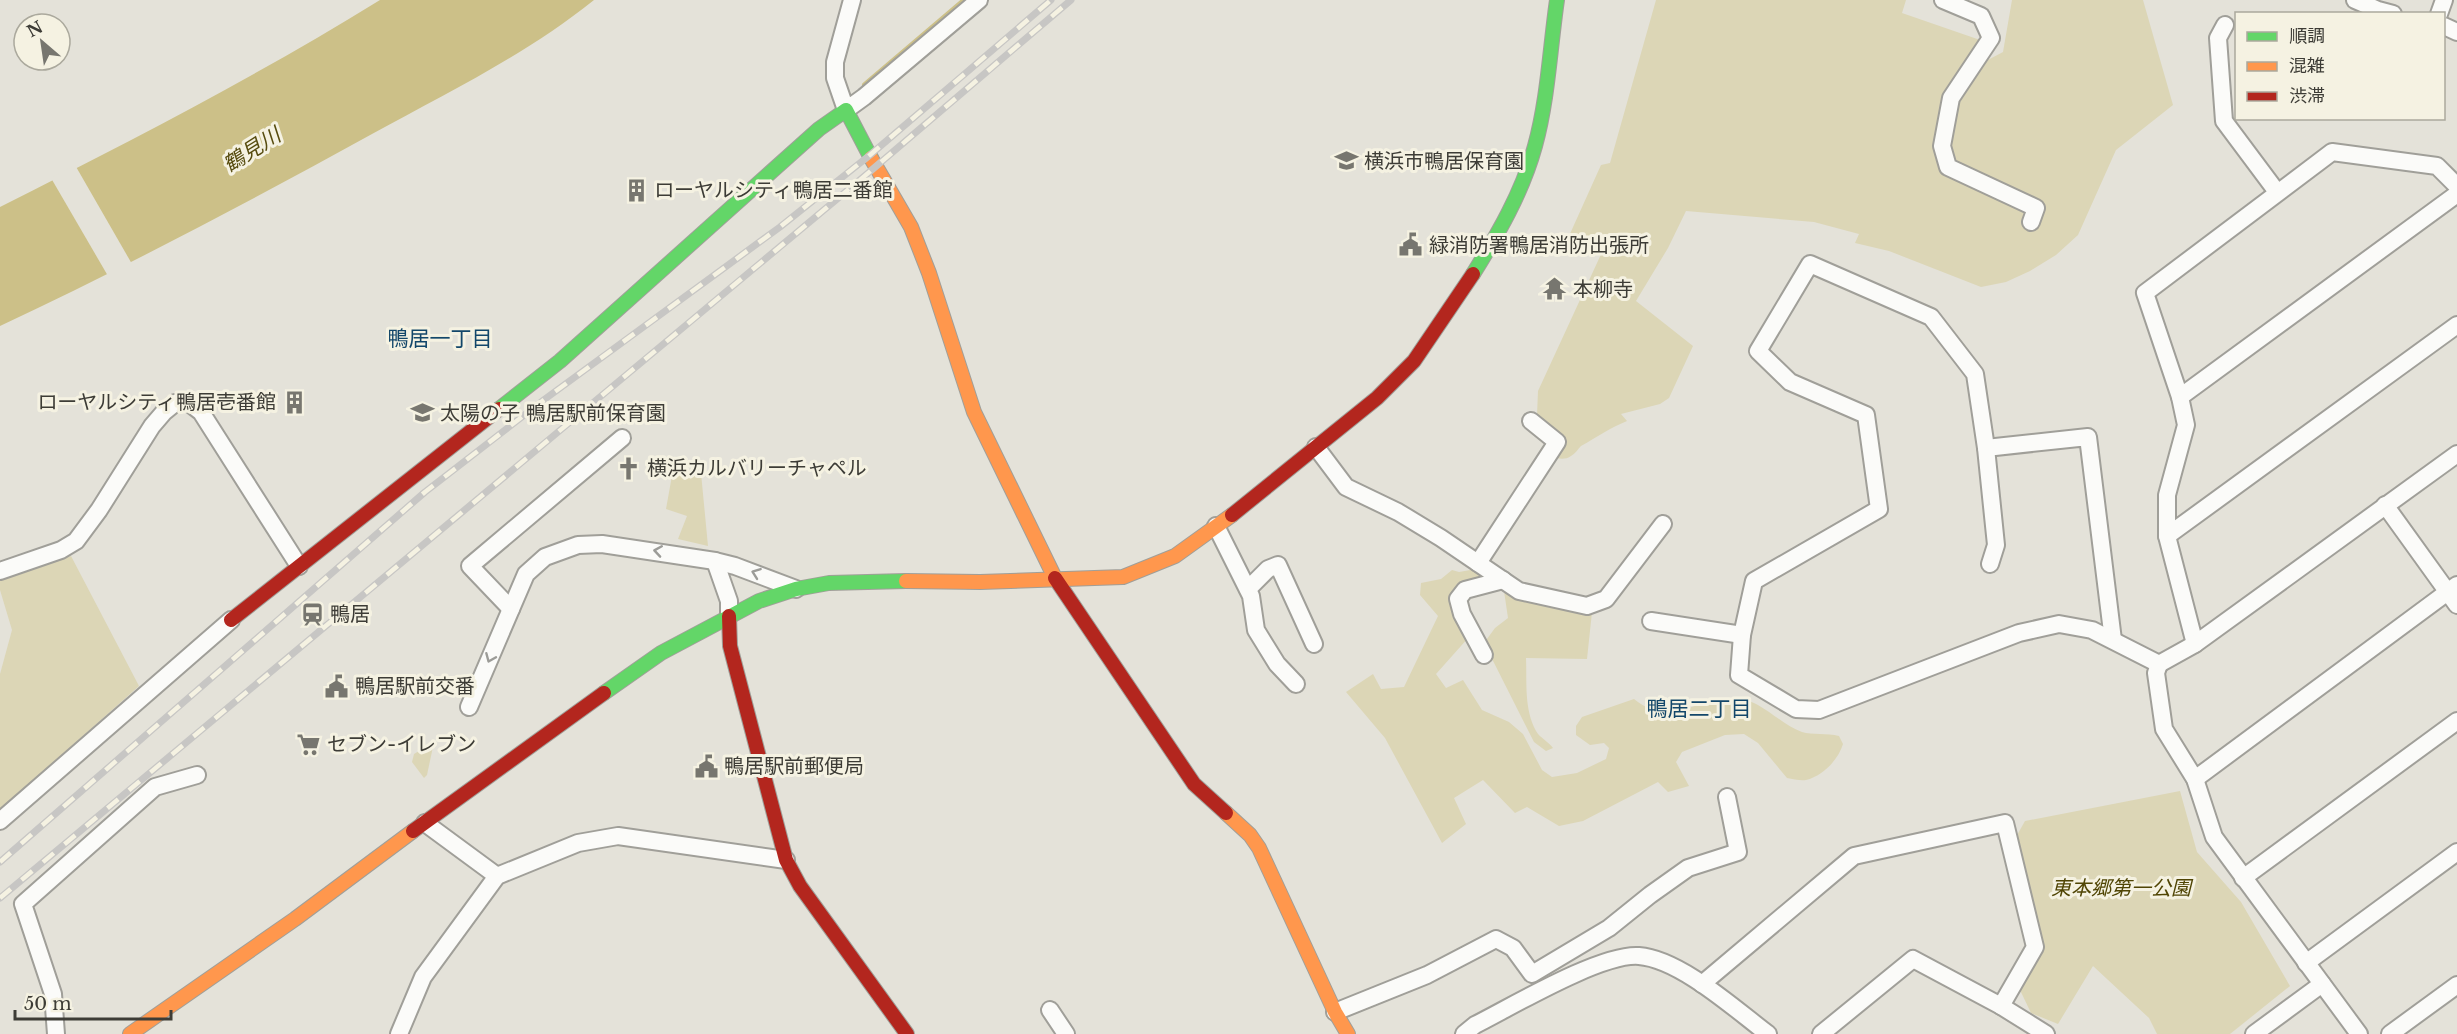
<svg xmlns="http://www.w3.org/2000/svg" width="2457" height="1034" font-family="'Libre Baskerville','Noto Sans JP',serif">
<style>
.green{fill:#dcd6b6}
.water{fill:#ccc088}
.pier{fill:#e4e2d9}
.lines{fill:none;stroke-linecap:round;stroke-linejoin:round}
.stream{stroke:#ccc088;stroke-width:6}
.street-casing{stroke:#a09f99;stroke-width:20}
.fast-casing{stroke:#a09f99;stroke-width:16}
.slow-casing{stroke:#a09f99;stroke-width:16}
.jam-casing{stroke:#a09f99;stroke-width:16}
.street{stroke:#fbfbf9;stroke-width:16}
.fast{stroke:#63d668;stroke-width:14}
.slow{stroke:#ff974d;stroke-width:14}
.jam{stroke:#b3261e;stroke-width:14}
.rail-casing{stroke:#c7c6c4;stroke-width:7}
.rail{stroke:#f5f2e2;stroke-width:4.5;stroke-dasharray:14;stroke-linecap:butt}
.oneway{stroke:#9c9c98}
.labels{text-anchor:middle;stroke-width:6;stroke-linejoin:round;paint-order:stroke}
.poi-label{font-size:20px;fill:#3d3c36;stroke:#f5f2e2;text-anchor:start}
.park-label{font-size:20px;font-style:italic;fill:#504504;stroke:#f5f2e2}
.water-label{font-size:21px;font-style:italic;fill:#574c0f;stroke:#f5f2e2}
.neighbourhood-label{font-size:21px;fill:#13476a;stroke:#f5f2e2}
</style>
<rect width="100%" height="100%" fill="#e4e2d9"/>
<g class="green">
<path d="M1656,0H1906L1902,13L1983,41L1984,62L2003,52L2012,0H2143L2173,105L2116,150L2078,235L2056,255L2030,271L2006,282L1981,287L1889,251L1855,243L1859,234L1814,222L1686,211L1668,248L1636,301L1693,346L1669,398L1660,404L1621,414L1627,421C1610,428 1597,437 1581,446C1578,449 1575,454 1571,456C1566,460 1558,459 1553,457L1559,434L1537,415L1538,391L1603,250L1569,236L1601,165L1610,163Z"/>
<polygon points="673,470 701,473 708,546 678,539 687,516 666,509"/>
<polygon points="71,556 139,686 0,810 0,674 12,630 0,590 0,580"/>
<path d="M1476,569L1488,576L1465,582L1469,637L1436,674L1446,688L1463,680L1482,710L1509,722L1523,734L1542,770L1552,777L1577,773L1606,759L1609,748L1604,743L1590,745L1576,735V726L1582,717L1634,699C1669,728 1694,699 1731,698C1760,697 1777,723 1802,732C1812,735 1827,733 1839,736L1843,744C1838,760 1823,776 1806,780C1801,781 1793,779 1787,778L1758,743L1744,734L1725,735L1682,752L1676,762L1689,786L1668,792L1658,782L1583,821L1559,826L1527,807L1515,813L1483,780L1454,798L1466,824L1442,843L1385,738L1346,692L1373,674L1381,689L1404,687L1438,616L1420,595L1421,583L1441,579L1452,570L1459,572Z"/>
<path d="M1504,591L1592,612L1587,659L1526,658C1527,683 1524,709 1536,731C1540,738 1548,741 1553,748L1546,751L1534,742L1484,643L1495,628L1508,618Z"/>
<polygon points="434,742 427,775 424,778 412,762 414,754"/>
<polygon points="2180,791 2197,852 2241,902 2290,986 2230,1034 2157,1034 2149,1018 2093,966 2058,1024 2031,1013 2020,990 2042,948 2016,837 2025,821"/>
</g>
<path class="water" d="M380,0H594C527,54 447,93 372,134C250,201 126,267 0,326V207C129,142 257,76 380,0Z"/>
<polygon class="pier" points="75,165 132,264 108,276 51,178"/>
<g class="lines">
<polyline class="stream" points="865,85 965,0"/>
<defs>
<g id="street">
<polyline points="852,0 835,62 835,78 846,110 864,97 979,0"/>
<polyline points="1943,0 1981,16 1991,38 1951,98 1942,146 1948,167 2036,208 2031,222"/>
<polyline points="2355,0 2378,10 2393,14"/>
<polyline points="2439,14 2444,0"/>
<polyline points="2225,25 2218,38 2224,121 2277,192"/>
<polyline points="2444,26 2457,32"/>
<polyline points="2180,397 2457,194"/>
<polyline points="1316,447 1346,487 1398,512 1441,538 1519,591 1587,606 1606,599 1663,524"/>
<polyline points="1986,448 2088,437 2113,640"/>
<polyline points="2385,505 2457,605"/>
<polyline points="1216,526 1251,596 1256,630 1277,664 1296,684"/>
<polyline points="2167,536 2457,325"/>
<polyline points="715,561 729,601 729,616"/>
<polyline points="1478,563 1557,442 1531,421"/>
<polyline points="1990,564 1996,545 1986,448 1975,374 1931,317 1810,264 1758,351 1790,382 1866,415 1879,509 1754,581 1742,635 1739,675 1796,709 1819,710 2019,633 2059,624 2092,630 2159,664 2156,673 2164,729 2195,779 2214,837 2359,1034"/>
<polyline points="0,571 61,550 76,541 99,510 152,426 164,412 175,403 188,402 201,412 299,566"/>
<polyline points="1248,589 1268,569 1278,565 1314,644"/>
<polyline points="511,609 470,566 622,438"/>
<polyline points="1651,621 1742,635"/>
<polyline points="2195,644 2167,536 2167,495 2186,425 2180,397 2145,293 2332,152 2437,166 2457,186"/>
<polyline points="1484,655 1462,614 1458,599 1465,590 1503,580"/>
<polyline points="2159,664 2195,644 2457,454"/>
<polyline points="469,707 526,574 545,557 578,545 602,544 715,561 735,566 796,589"/>
<polyline points="2195,779 2457,585"/>
<polyline points="0,821 231,620"/>
<polyline points="425,823 497,876"/>
<polyline points="2243,878 2457,721"/>
<polyline points="2306,963 2457,852"/>
<polyline points="1702,984 1854,856 2005,823 2035,947 2001,1006"/>
<polyline points="1050,1010 1066,1034"/>
<polyline points="1335,1012 1427,975 1496,939 1513,948 1532,974 1609,928 1650,895 1688,868 1738,852 1727,797"/>
<polyline points="56,1034 53,994 23,904 155,787 197,775"/>
<polyline points="399,1034 423,977 497,876 578,843 618,836 786,860"/>
<path d="M1464,1034L1475,1025C1511,1007 1601,953 1639,956C1680,959 1736,1010 1768,1034"/>
<polyline points="1821,1034 1913,959 2001,1006 2046,1034"/>
<polyline points="2254,1034 2322,984"/>
<polyline points="2390,1034 2457,985"/>
</g>
<g id="fast">
<path d="M1473,274C1498,234 1522,193 1535,146C1548,99 1550,48 1557,0"/>
<polyline points="499,409 560,361 819,129 846,110 871,158"/>
<polyline points="604,693 661,653 759,601 796,589 829,583 906,581"/>
</g>
<g id="slow">
<polyline points="871,158 911,227 929,273 974,412 1055,578"/>
<polyline points="906,581 980,582 1123,577 1175,556 1232,515"/>
<polyline points="1226,813 1250,835 1259,848 1335,1012 1348,1034"/>
<polyline points="130,1034 295,919 413,831"/>
</g>
<g id="jam">
<polyline points="1232,515 1377,398 1414,361 1473,274"/>
<polyline points="1055,578 1194,784 1226,813"/>
<polyline points="729,616 730,646 786,860 800,886 907,1034"/>
<polyline points="231,620 499,409"/>
<polyline points="413,831 604,693"/>
</g>
</defs>
<use href="#street" class="street-casing"/>
<use href="#fast" class="fast-casing"/>
<use href="#slow" class="slow-casing"/>
<use href="#jam" class="jam-casing"/>
<use href="#street" class="street"/>
<use href="#fast" class="fast"/>
<use href="#slow" class="slow"/>
<use href="#jam" class="jam"/>
<defs>
<g id="rail">
<polyline points="0,862 425,492 545,399 780,227 870,155 1051,0"/>
<polyline points="0,898 867,174 1071,0"/>
</g>
</defs>
<use href="#rail" class="rail-casing"/>
<use href="#rail" class="rail"/>
</g>
<defs><path id="oneway-chevron" d="M-2-3.5L2.5 0L-2 3.5" fill="none" stroke-width="1.6" stroke-linecap="round" stroke-linejoin="round" transform="scale(1.5)"/></defs>
<g class="oneway">
<use href="#oneway-chevron" transform="translate(658 551) rotate(-171)"/>
<use href="#oneway-chevron" transform="translate(756 573) rotate(-160)"/>
<use href="#oneway-chevron" transform="translate(490 658) rotate(113)"/>
</g>
<defs>
<symbol id="school-bare" viewBox="-9 -9 18 18"><path d="M0-5L7-2L0 1L-7-2ZM-4 1L0 2.5L4 1V4Q0 6-4 4Z" fill="#77766f" stroke="#f5f2e2" stroke-width="2.5" paint-order="stroke"/></symbol>
<symbol id="building-bare" viewBox="-9 -9 18 18"><path d="M-4-6H4V6H1V3H-1V6H-4ZM-2.5-4.3h1.7v1.8h-1.7ZM.8-4.3h1.7v1.8H.8ZM-2.5-1h1.7V.8h-1.7ZM.8-1h1.7V.8H.8Z" fill="#77766f" stroke="#f5f2e2" stroke-width="2.5" paint-order="stroke"/></symbol>
<symbol id="civic-bare" viewBox="-9 -9 18 18"><path d="M-.6-6.5H3V-4.5H.6V-3L4-1V1h2V6H-6V1h2V-1L-.6-3ZM-1.2 2.5V6h2.4V2.5Z" fill="#77766f" stroke="#f5f2e2" stroke-width="2.5" paint-order="stroke"/></symbol>
<symbol id="temple-bare" viewBox="-9 -9 18 18"><path d="M0-6L5-2H3V0L6.5 2.5H4V6H1.5V3h-3V6H-4V2.5H-6.5L-3 0V-2H-5Z" fill="#77766f" stroke="#f5f2e2" stroke-width="2.5" paint-order="stroke"/></symbol>
<symbol id="church-bare" viewBox="-9 -9 18 18"><path d="M-1.2-6h2.4v3.5h3.3v2.4h-3.3V6h-2.4V-.1h-3.3v-2.4h3.3Z" fill="#77766f" stroke="#f5f2e2" stroke-width="2.5" paint-order="stroke"/></symbol>
<symbol id="station-bare" viewBox="-9 -9 18 18"><path d="M-3-6H3Q5-6 5-4V2Q5 4 3 4L4.5 6H3L1.5 4h-3L-3 6H-4.5L-3 4Q-5 4-5 2V-4Q-5-6-3-6ZM-3.5-4v3h7v-3ZM-3.5 1v1.5H-2V1ZM2 1v1.5H3.5V1Z" fill="#77766f" stroke="#f5f2e2" stroke-width="2.5" paint-order="stroke"/></symbol>
<symbol id="supermarket-bare" viewBox="-9 -9 18 18"><path d="M-6-5.5h2.5l.6 2H6L4.5 2H-2.5L-4.4-4H-6ZM-1.5 3.2a1.3 1.3 0 1 0 .1 0ZM3 3.2a1.3 1.3 0 1 0 .1 0Z" fill="#77766f" stroke="#f5f2e2" stroke-width="2.5" paint-order="stroke"/></symbol>
</defs>
<g fill-rule="evenodd">
<use href="#school-bare" x="1330" y="144" width="33" height="33"/>
<use href="#building-bare" x="620" y="174" width="33" height="33"/>
<use href="#civic-bare" x="1394" y="228" width="33" height="33"/>
<use href="#temple-bare" x="1538" y="272" width="33" height="33"/>
<use href="#building-bare" x="278" y="386" width="33" height="33"/>
<use href="#school-bare" x="406" y="396" width="33" height="33"/>
<use href="#church-bare" x="612" y="452" width="33" height="33"/>
<use href="#station-bare" x="296" y="598" width="33" height="33"/>
<use href="#civic-bare" x="320" y="670" width="33" height="33"/>
<use href="#supermarket-bare" x="292" y="728" width="33" height="33"/>
<use href="#civic-bare" x="690" y="750" width="33" height="33"/>
</g>
<g class="labels">
<g class="poi-label">
<text x="1364" y="168">横浜市鴨居保育園</text>
<text x="654" y="197">ローヤルシティ鴨居二番館</text>
<text x="1429" y="252">緑消防署鴨居消防出張所</text>
<text x="1573" y="296">本柳寺</text>
<text x="276" y="409" text-anchor="end">ローヤルシティ鴨居壱番館</text>
<text x="440" y="420">太陽の子 鴨居駅前保育園</text>
<text x="647" y="475">横浜カルバリーチャペル</text>
<text x="330" y="621">鴨居</text>
<text x="355" y="693">鴨居駅前交番</text>
<text x="327" y="751">セブン-イレブン</text>
<text x="724" y="773">鴨居駅前郵便局</text>
</g>
<g class="park-label">
<text x="2121" y="895">東本郷第一公園</text>
</g>
<g class="water-label">
<text transform="translate(252 150) rotate(-32)" y="7">鶴見川</text>
</g>
<g class="neighbourhood-label">
<text x="440" y="346">鴨居一丁目</text>
<text x="1699" y="716">鴨居二丁目</text>
</g>
</g>
<rect x="2235" y="12" width="210" height="108" fill="#f5f2e2" stroke="#aba99d" stroke-width="1.5"/>
<rect x="2247" y="32" width="30" height="9" fill="#63d668" stroke="#aba99d" stroke-width="1.5"/>
<text x="2289" y="42" font-size="18" fill="#3d3c36">順調</text>
<rect x="2247" y="62" width="30" height="9" fill="#ff974d" stroke="#aba99d" stroke-width="1.5"/>
<text x="2289" y="72" font-size="18" fill="#3d3c36">混雑</text>
<rect x="2247" y="92" width="30" height="9" fill="#b3261e" stroke="#aba99d" stroke-width="1.5"/>
<text x="2289" y="102" font-size="18" fill="#3d3c36">渋滞</text>
<g transform="translate(42 42) rotate(331)"><circle r="28" fill="#f5f2e2" stroke="#aba99d" stroke-width="1.5"/>
<path d="M0-4.5L10 22L0 15L-10 22Z" fill="#77766f"/>
<text y="-9" font-size="16" font-weight="bold" text-anchor="middle" fill="#3d3c36">N</text>
</g>
<path d="M15 1010v9h156v-9" fill="none" stroke="#3d3c36" stroke-width="3"/>
<text x="24" y="1010" font-size="18" fill="#3d3c36" stroke="#f5f2e2" stroke-width="4.5" paint-order="stroke">50 m</text>
</svg>
